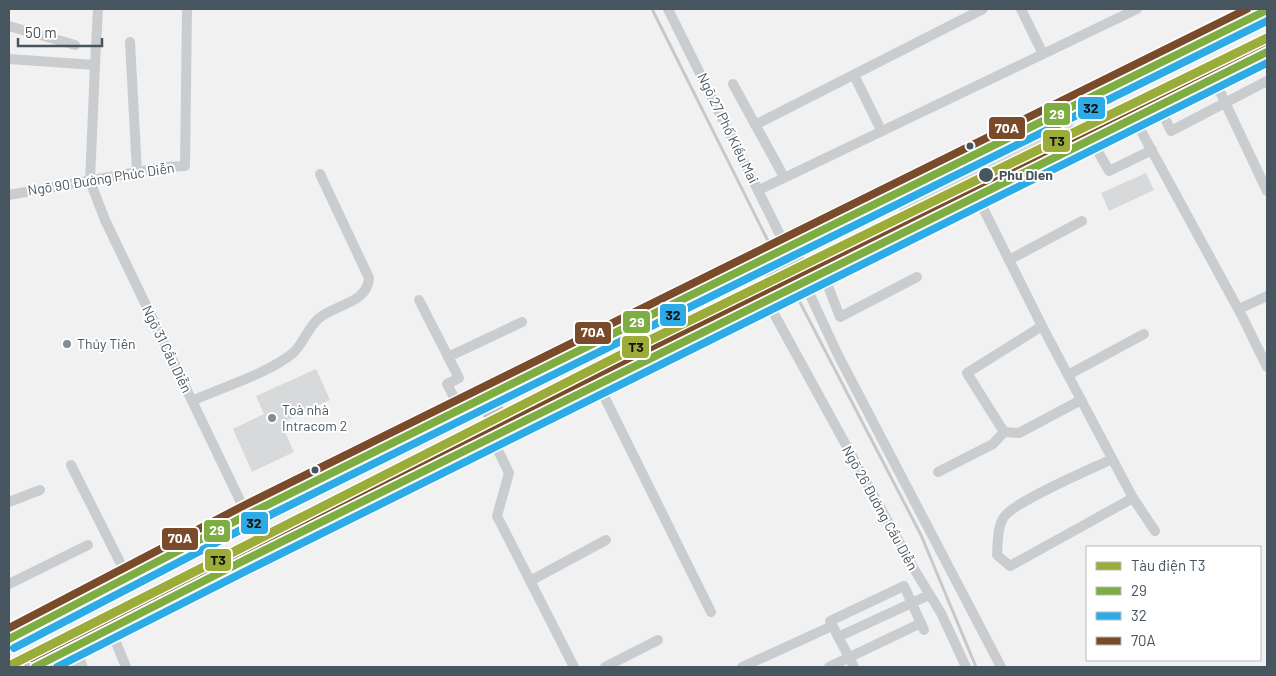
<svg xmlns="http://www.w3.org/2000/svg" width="1276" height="676" font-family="Barlow,sans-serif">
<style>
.building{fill:#d8d9da}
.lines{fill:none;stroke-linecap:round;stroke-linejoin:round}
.highway-casing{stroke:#b6bbc1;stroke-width:22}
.street{stroke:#cacdd0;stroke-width:10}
.secondary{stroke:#cbced1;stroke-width:15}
.highway{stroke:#bcc1c6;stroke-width:20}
.rail{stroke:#c6c8ca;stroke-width:3}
.bus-1-casing{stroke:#fff;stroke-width:11}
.bus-2-casing{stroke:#fff;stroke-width:11}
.bus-3-casing{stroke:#fff;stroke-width:11}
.bus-1{stroke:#7ead41;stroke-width:8}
.bus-2{stroke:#2cabe7;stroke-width:8}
.bus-3{stroke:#7a4b2a;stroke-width:8}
.metro-1-casing{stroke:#fff;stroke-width:12}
.metro-1{stroke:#9cac39;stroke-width:9}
.bus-dot{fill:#47555f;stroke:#fff;stroke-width:2}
.poi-dot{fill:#838c92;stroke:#fff;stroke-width:2}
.labels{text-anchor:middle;stroke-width:4;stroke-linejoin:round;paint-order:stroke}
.street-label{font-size:14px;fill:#47555f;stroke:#fff}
.stop-label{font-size:14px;font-weight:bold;fill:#47555f;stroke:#fff;text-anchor:start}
.poi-label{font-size:14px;fill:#47555f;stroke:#fff;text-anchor:start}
.line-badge{stroke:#fff;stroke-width:2}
.badge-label{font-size:14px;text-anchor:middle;font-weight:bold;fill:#fff}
.pale-badge-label{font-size:14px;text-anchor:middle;font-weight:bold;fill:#111}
</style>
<rect width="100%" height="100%" fill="#f2f1f1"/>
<g class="building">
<polygon points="1065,108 1083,146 909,232 891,194"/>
<polygon points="1146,173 1154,190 1109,211 1101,193"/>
<polygon points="316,369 330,400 281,423 294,452 252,472 233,429 264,414 256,396"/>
</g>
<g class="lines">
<defs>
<g id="highway">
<polyline points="786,247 804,282"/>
<polyline points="767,256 786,292"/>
<polyline points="673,304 690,339"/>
<polyline points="486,396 503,433"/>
<polyline points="9,639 247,515 1267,10"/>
<polyline points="35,667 111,630 243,561 1267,52"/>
</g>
</defs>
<use href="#highway" class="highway-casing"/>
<g class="street">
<polyline points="668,9 786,247"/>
<polyline points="1021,9 1042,52"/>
<polyline points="9,26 75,45"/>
<polyline points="130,42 137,172"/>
<polyline points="9,59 95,65 98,9"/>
<polyline points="95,65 90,181 105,220 247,515"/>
<polyline points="854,75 881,130"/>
<polyline points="1214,79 1267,191"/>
<polyline points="733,84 784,177"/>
<polyline points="1159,106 1171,131 1267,81"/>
<polyline points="1134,118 1242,316 1267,367"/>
<polyline points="755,125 983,9"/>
<polyline points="1091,139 1109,171 1152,150"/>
<polyline points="759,190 1137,9"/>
<polyline points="9,195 165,167 185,166 187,9"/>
<polyline points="977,196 1042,326 1133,498 1155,531"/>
<polyline points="1009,260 1082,221"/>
<polyline points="823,273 840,317 917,277"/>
<polyline points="804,282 838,355 1001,667"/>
<polyline points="419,300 459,378 447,384 460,409"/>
<polyline points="767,301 914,569 941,613 966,667"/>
<polyline points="1239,309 1267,296"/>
<polyline points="448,357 522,322"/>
<polyline points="1068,375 1144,334"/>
<polyline points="598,384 711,612"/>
<path d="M192,401C223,387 267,374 293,353C303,344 308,328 318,319C335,304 367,304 369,278L320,174"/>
<polyline points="1004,432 967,373 1042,326"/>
<polyline points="1004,432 1019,433 1081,400"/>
<polyline points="492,438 509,473 497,516 574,667"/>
<path d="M1112,459C1091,469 1015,501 1004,517C997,527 998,543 997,555L1010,566L1133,498"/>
<polyline points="71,465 127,576"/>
<polyline points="938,472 993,444 1004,432"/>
<polyline points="9,502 40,490"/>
<polyline points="530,581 606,540"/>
<polyline points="9,584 88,545"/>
<polyline points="111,630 126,667"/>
<polyline points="838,637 929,595"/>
<polyline points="605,667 658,640"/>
<polyline points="742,667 832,626"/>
<polyline points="829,667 921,623"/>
<polyline points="854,667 830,621 904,586 924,630"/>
</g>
<polyline class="secondary" points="74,649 80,667"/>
<use href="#highway" class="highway"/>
<polyline class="rail" points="652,9 767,239 921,535 976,667"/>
<defs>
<g id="bus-1">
<polyline points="9,639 247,515 1267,10"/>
<polyline points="35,667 243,561 1267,52"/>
</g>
<g id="bus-2">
<polyline points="14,648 252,524 1267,21"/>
<polyline points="57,667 248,570 1267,63"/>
</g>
<g id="bus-3">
<polyline points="9,628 243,506 1247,9"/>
<polyline points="31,658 239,552 1263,43"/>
</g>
</defs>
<use href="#bus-1" class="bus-1-casing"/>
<use href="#bus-2" class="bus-2-casing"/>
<use href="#bus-3" class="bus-3-casing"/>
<use href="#bus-1" class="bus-1"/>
<use href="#bus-2" class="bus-2"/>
<use href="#bus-3" class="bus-3"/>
<defs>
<polyline id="metro-1" points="9,666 654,338 1267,38"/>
</defs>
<use href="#metro-1" class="metro-1-casing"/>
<use href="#metro-1" class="metro-1"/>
</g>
<g class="bus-dot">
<circle cx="970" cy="146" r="4.5"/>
<circle cx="986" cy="175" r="8"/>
<circle cx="315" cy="470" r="4.5"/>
</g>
<g class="poi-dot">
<circle cx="67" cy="344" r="5"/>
<circle cx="272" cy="418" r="5"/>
</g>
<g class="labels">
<g class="street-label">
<text transform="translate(728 128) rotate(64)" y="5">Ngõ 27 Phố Kiều Mai</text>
<text transform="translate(101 179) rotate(-9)" y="5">Ngõ 90 Đường Phúc Diễn</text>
<text transform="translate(167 349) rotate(64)" y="5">Ngõ 31 Cầu Diễn</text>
<text transform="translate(880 508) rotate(61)" y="5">Ngõ 26 Đường Cầu Diễn</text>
</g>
<g class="stop-label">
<text x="999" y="180">Phu Dien</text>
</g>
<g class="poi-label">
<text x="77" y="349">Thủy Tiên</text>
<text x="282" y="415">Toà nhà<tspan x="282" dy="16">Intracom 2</tspan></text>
</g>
</g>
<g class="line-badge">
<rect x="1077" y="96" width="29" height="24" rx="5" fill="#2cabe7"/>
<rect x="1043" y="102" width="28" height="24" rx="5" fill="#7ead41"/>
<rect x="988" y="116" width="38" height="24" rx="5" fill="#7a4b2a"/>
<rect x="1042" y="129" width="29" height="24" rx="5" fill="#9cac39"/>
<rect x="659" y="303" width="28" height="24" rx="5" fill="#2cabe7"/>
<rect x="622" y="310" width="29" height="24" rx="5" fill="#7ead41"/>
<rect x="574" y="321" width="38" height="24" rx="5" fill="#7a4b2a"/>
<rect x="621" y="335" width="29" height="24" rx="5" fill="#9cac39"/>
<rect x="240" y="511" width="29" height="24" rx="5" fill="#2cabe7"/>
<rect x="203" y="519" width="28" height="24" rx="5" fill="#7ead41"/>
<rect x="161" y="527" width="38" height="24" rx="5" fill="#7a4b2a"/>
<rect x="204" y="548" width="28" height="24" rx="5" fill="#9cac39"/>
</g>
<g class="badge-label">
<text x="1057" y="119">29</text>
<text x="1007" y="133">70A</text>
<text x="637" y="327">29</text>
<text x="593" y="337">70A</text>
<text x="217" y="535">29</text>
<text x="180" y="543">70A</text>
</g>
<g class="pale-badge-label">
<text x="1091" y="113">32</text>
<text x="1057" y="146">T3</text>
<text x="673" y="320">32</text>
<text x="636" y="352">T3</text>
<text x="254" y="528">32</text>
<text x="218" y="565">T3</text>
</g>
<rect width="1276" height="676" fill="none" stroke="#47555f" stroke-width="20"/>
<rect x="1086" y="546" width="175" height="115" fill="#ffffff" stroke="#b5bbbf"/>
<rect x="1096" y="562" width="25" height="8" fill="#9cac39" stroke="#b5bbbf"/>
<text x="1131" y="571" font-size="15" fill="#47555f">Tàu điện T3</text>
<rect x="1096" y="587" width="25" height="8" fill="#7ead41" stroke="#b5bbbf"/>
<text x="1131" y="596" font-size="15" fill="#47555f">29</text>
<rect x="1096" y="612" width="25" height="8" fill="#2cabe7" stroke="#b5bbbf"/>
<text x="1131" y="621" font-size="15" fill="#47555f">32</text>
<rect x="1096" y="637" width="25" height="8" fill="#7a4b2a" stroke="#b5bbbf"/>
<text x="1131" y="646" font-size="15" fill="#47555f">70A</text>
<path d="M18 38v8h84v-8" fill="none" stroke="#47555f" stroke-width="2.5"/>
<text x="25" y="38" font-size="15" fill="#47555f" stroke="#ffffff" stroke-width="4" paint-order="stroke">50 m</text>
</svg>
